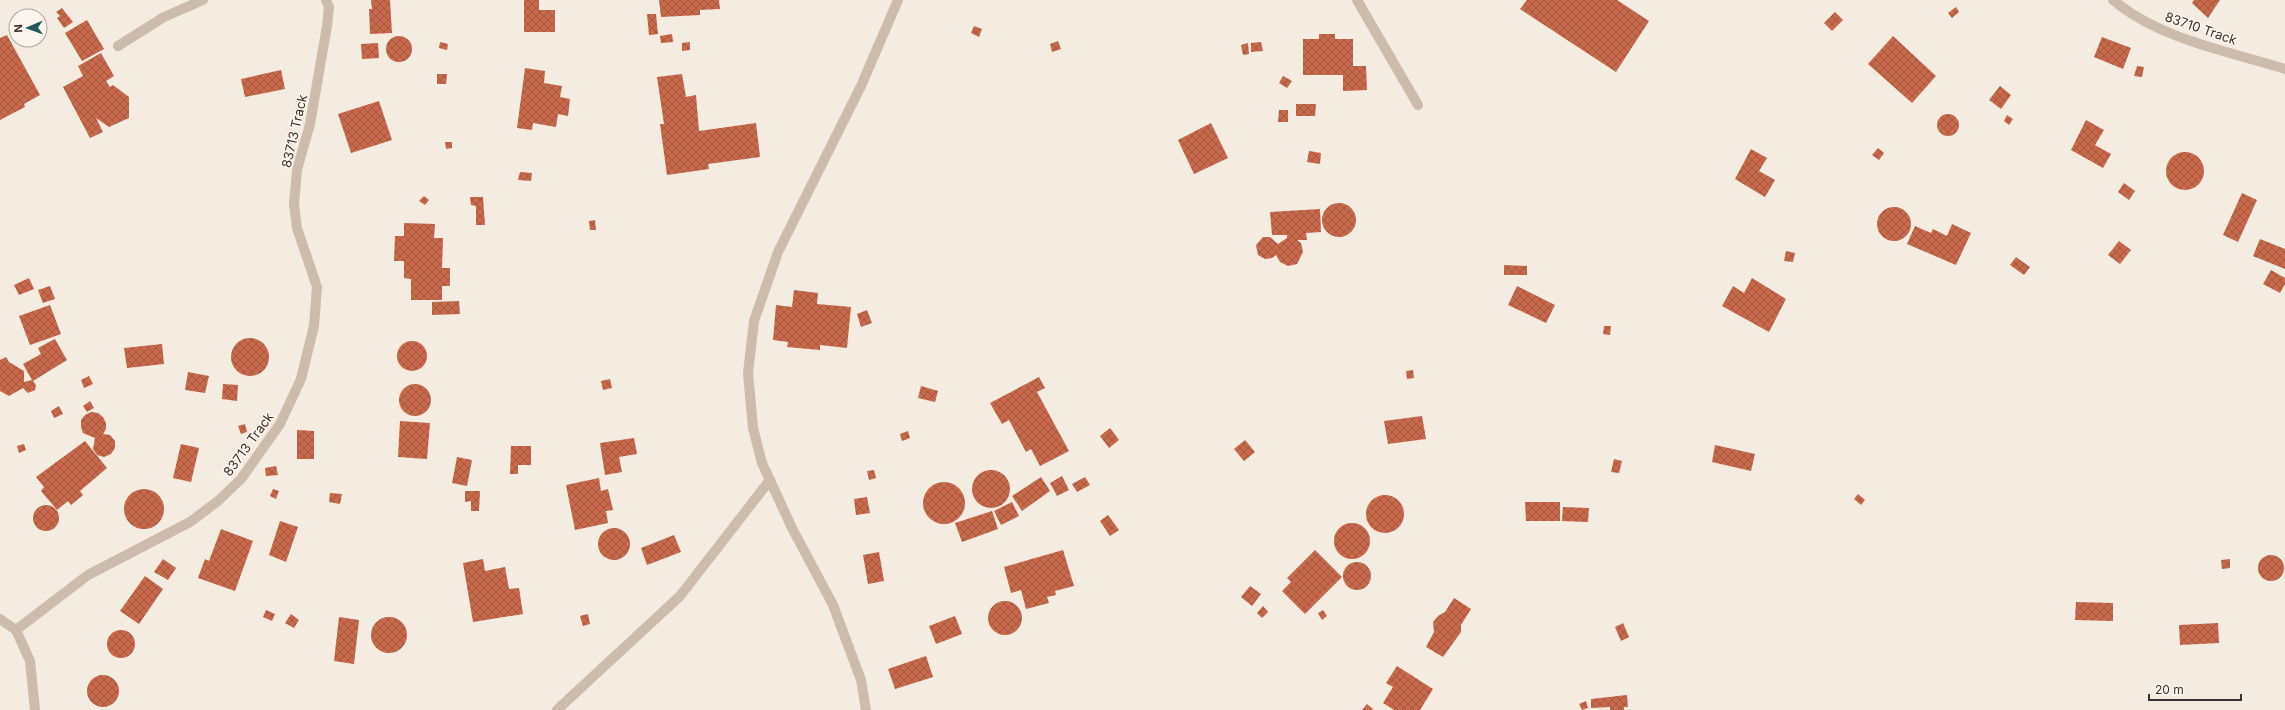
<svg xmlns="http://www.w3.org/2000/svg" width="2285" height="710" font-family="Inter,sans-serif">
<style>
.building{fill:url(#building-cross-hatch)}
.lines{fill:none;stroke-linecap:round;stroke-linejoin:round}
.minor{stroke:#cdbbac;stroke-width:10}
.labels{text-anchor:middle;stroke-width:3;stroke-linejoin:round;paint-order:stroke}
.street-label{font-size:13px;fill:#3b302b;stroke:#fbf5ee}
</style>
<defs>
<pattern id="building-cross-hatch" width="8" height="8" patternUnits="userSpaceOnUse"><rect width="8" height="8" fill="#c8694b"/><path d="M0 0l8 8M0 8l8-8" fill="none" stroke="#a4573f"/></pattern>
</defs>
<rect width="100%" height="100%" fill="#f4ebe1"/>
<g class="building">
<polygon points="371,0 390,0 392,33 370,34 369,9 372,9"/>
<polygon points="524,0 539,0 539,10 555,10 555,32 524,32"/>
<polygon points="659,0 719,0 720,9 700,10 700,15 661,17"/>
<polygon points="1527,0 1617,0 1649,21 1616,72 1520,9"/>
<polygon points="2194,0 2220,0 2208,18 2192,3"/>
<polygon points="1956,7 1959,12 1952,18 1948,13"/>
<polygon points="62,8 73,22 64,28 57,18 60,16 56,12"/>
<polygon points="1835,12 1843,20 1832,31 1824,23"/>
<polygon points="647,14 656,14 658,34 649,35"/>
<polygon points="87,20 104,49 82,61 65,33"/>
<polygon points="974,26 982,29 979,37 971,33"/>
<polygon points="672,34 673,42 661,43 660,36"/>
<polygon points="1319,34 1335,34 1335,39 1353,39 1353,66 1366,66 1367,90 1343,91 1343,75 1303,75 1303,39 1319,39"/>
<polygon points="7,35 40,95 24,104 25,107 0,120 0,38"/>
<polygon points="1893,36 1936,76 1912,103 1868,64"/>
<circle cx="399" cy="49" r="13"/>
<polygon points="2102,37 2131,48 2123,69 2094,57"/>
<polygon points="1058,41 1061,49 1052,52 1050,44"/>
<polygon points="440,42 448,44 447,50 439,48"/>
<polygon points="690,42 690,50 682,51 682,43"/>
<polygon points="1261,42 1263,51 1251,52 1251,43"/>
<polygon points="378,43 379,58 362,59 361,44"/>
<polygon points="1248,43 1249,54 1243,55 1241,45"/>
<polygon points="101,53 114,76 106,81 110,87 113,85 129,97 129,118 109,127 96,118 103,132 90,138 63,87 83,76 78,66"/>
<polygon points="2137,66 2144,67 2142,77 2134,76"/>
<polygon points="525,68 545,71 544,83 562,86 560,97 570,99 568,116 558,114 556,127 533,123 532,130 517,128"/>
<polygon points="281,70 285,89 245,97 241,79"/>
<polygon points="437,74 447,74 446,84 437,84"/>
<polygon points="682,74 686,97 696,95 699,131 756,123 760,157 708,164 709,169 667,175 660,124 664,124 657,77"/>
<polygon points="1283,76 1292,81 1287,88 1279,83"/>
<polygon points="2000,86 2011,95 2001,109 1989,100"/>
<polygon points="379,101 392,140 351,153 338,114"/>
<polygon points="1296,104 1316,104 1315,116 1296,116"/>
<polygon points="1279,110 1288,110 1288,122 1278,122"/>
<circle cx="1948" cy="125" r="11"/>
<polygon points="2007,115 2013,119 2009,125 2004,121"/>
<polygon points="2086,120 2104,130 2095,145 2111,154 2103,168 2071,150"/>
<polygon points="1211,123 1228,158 1194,174 1178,140"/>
<polygon points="445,142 452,142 452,148 446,149"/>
<polygon points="1878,148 1884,153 1879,160 1872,155"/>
<polygon points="1751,149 1767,158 1759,171 1775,180 1765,197 1735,179"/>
<polygon points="1309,151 1321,153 1320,164 1307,162"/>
<circle cx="2185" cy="171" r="19"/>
<polygon points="520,172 532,173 531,181 518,180"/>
<polygon points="2124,183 2135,191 2129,200 2118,192"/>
<polygon points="2242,193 2257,200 2238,242 2223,235"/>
<polygon points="424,196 429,200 425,205 419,201"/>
<polygon points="470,197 483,197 485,225 476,225 476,206 471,205"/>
<circle cx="1339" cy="220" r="17"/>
<circle cx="1894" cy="224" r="17"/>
<polygon points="1320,209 1321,232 1306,233 1307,240 1297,240 1301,243 1303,252 1297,264 1288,266 1280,262 1276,255 1272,258 1265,259 1258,255 1256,245 1263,237 1270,237 1278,244 1287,238 1287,235 1272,235 1270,212"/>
<polygon points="595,220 596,230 590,230 589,221"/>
<polygon points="404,223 435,224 434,238 443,238 442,268 450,268 450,286 442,286 442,300 411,300 411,279 404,278 404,261 394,261 395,236 404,236"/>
<polygon points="1952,224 1971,233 1956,265 1907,244 1915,226 1931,233 1933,229 1947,236"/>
<polygon points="2260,239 2285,249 2285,269 2253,256"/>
<polygon points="2119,241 2131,250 2120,264 2108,255"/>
<polygon points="1786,251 1795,253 1793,262 1784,261"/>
<polygon points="2016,257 2030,267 2024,275 2010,265"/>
<polygon points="1504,265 1527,266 1527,275 1504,275"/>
<polygon points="2271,270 2285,278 2285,284 2280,293 2263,284"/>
<polygon points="29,278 34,289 19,295 14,285"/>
<polygon points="1752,278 1786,299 1769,332 1722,306 1733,286 1744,293"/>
<polygon points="50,286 55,299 43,303 38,290"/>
<polygon points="1517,286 1555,305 1546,323 1508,305"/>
<polygon points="794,290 818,293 817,304 851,307 847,348 820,345 820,350 787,347 788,342 773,340 776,305 792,307"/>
<polygon points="459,301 460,314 432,315 432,302"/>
<polygon points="50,305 61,334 30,345 19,316"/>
<polygon points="867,310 872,323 861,327 857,314"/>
<polygon points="1604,326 1611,326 1610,335 1603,334"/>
<circle cx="250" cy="357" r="19"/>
<polygon points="55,339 67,360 33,381 36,385 35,390 28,393 23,388 9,396 0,391 0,360 6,357 9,362 24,371 24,382 32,380 23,364 41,354 38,348"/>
<circle cx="412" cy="356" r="15"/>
<polygon points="162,344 164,364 127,368 124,348"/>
<polygon points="1413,370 1414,378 1407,379 1406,371"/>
<polygon points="188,372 209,376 205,393 185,390"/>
<polygon points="89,376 93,384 84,388 81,380"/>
<polygon points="1039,377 1045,388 1037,392 1069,451 1040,466 1031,449 1026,452 1009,420 1002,424 990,403"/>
<polygon points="610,379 612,388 603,390 601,381"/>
<circle cx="415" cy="400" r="16"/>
<polygon points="223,384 238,385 237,401 222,399"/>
<polygon points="921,386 938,391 935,402 918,398"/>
<polygon points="90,401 94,408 87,412 83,406"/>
<polygon points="59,406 63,414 54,418 51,411"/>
<polygon points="91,412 98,413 103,417 106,423 106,429 103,434 110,435 115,441 115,448 111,454 104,457 97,455 93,449 95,438 83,433 81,427 81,420 85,415"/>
<polygon points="1422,416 1426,439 1388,444 1384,421"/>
<polygon points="400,421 430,423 427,459 398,457"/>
<polygon points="245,424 247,432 241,434 238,426"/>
<polygon points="1110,428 1119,440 1109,448 1100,436"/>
<polygon points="297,430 314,431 314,459 297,459"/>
<polygon points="908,431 910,438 902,441 900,434"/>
<polygon points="634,438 637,454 619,457 622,472 605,475 600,443"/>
<polygon points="1245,440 1255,452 1244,461 1234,449"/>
<polygon points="85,441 107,468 80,491 83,495 71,505 68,501 57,510 41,491 44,487 36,477"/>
<polygon points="24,444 26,450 19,453 17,446"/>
<polygon points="181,444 199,448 191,482 173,478"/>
<polygon points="1715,445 1755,454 1751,471 1712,462"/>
<polygon points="511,446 531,446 531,465 518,465 518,474 510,474"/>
<polygon points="457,457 472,460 467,486 452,483"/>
<polygon points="1614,459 1622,461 1619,473 1611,472"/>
<polygon points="276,466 278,475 266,476 265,468"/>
<polygon points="874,470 876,478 869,480 867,471"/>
<circle cx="991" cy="489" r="19"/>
<polygon points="1062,476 1069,490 1057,496 1050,483"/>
<polygon points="1041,477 1050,491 1022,511 1012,496"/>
<polygon points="1085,477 1090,485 1077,492 1072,484"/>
<polygon points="599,478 601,491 608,489 613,510 606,511 608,523 575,530 566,485"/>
<circle cx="944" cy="503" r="21"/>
<circle cx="144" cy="509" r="20"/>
<polygon points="273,489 279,491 276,499 270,496"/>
<polygon points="465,491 480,491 479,511 471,511 471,501 465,502"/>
<polygon points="330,493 342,494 340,504 329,502"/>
<polygon points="1858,494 1865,500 1861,505 1854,499"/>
<circle cx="1385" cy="514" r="19"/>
<polygon points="867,497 870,513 856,515 854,499"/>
<polygon points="1012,502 1019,516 1001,525 994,511"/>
<polygon points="1525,502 1560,502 1560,521 1526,521"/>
<circle cx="46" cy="518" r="13"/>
<polygon points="1563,507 1589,508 1588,522 1562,521"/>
<polygon points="992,511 998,529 962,542 955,523"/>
<polygon points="1108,515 1119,530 1110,536 1100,521"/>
<polygon points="280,521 298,527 286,562 269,555"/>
<circle cx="1352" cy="541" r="18"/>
<circle cx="614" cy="544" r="16"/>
<polygon points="221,529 253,541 235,591 198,578 205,559 209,561"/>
<polygon points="674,535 681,552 647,565 641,548"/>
<polygon points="1063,550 1074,586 1055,591 1056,595 1047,597 1049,603 1026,609 1021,590 1011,593 1004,567"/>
<polygon points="1315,550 1342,577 1305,614 1282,591 1291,582 1287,578"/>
<polygon points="879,552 884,581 868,584 863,555"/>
<circle cx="2271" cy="568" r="13"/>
<polygon points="163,559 176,568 168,580 154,572"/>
<polygon points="483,559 485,571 505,567 509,589 519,588 523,614 473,622 463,563"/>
<polygon points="2230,559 2230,568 2222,569 2221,560"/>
<circle cx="1357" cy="576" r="14"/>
<polygon points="145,576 163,589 139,624 120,611"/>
<polygon points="1250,586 1261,594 1252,606 1241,597"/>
<polygon points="1454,598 1471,609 1461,625 1461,632 1443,657 1426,647 1434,632 1433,622 1438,616 1445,612"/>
<circle cx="1005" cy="618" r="17"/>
<polygon points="2076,602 2113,603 2113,621 2075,620"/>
<polygon points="1263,606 1268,612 1262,618 1257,613"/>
<polygon points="266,610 275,614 272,621 263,617"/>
<polygon points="1323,610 1327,616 1322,620 1318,613"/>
<polygon points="291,614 299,620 294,628 285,623"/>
<polygon points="588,614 590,624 583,626 580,616"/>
<polygon points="955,616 962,634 936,644 929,626"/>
<circle cx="389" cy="635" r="18"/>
<polygon points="339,617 359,620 354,664 334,661"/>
<polygon points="1623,623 1629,637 1621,641 1615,627"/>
<polygon points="2218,623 2219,643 2180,645 2179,625"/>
<circle cx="121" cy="644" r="14"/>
<polygon points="926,656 933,677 895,689 888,669"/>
<polygon points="1397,666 1433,689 1420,710 1394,710 1383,703 1393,687 1386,683"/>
<circle cx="103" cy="691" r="16"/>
<polygon points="1627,695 1628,707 1624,707 1624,710 1610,710 1610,707 1591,708 1591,699"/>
<polygon points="1586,701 1588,708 1582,710 1579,704"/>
<polygon points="1367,704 1373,709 1372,710 1362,710"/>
</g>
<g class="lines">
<g class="minor">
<polyline points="1357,0 1418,105"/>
<path d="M2113,0C2159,39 2228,51 2285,69"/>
<polyline points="118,46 164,17 203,0"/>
<polyline points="0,619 16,630 30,661 35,710"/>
<polyline points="16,630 88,575 190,522 218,501 241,479 280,424 301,379 314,326 317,287 297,228 294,204 297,170 310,124 327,26 329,7 326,0"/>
<polyline points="557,710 680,596 770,480"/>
<polyline points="866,710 861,680 833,605 792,528 762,463 753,428 748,373 754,321 778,252 861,86 898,0"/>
</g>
</g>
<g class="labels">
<g class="street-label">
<text transform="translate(2201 28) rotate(19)" y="5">83710 Track</text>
<text transform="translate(294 131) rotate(-77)" y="5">83713 Track</text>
<text transform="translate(248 444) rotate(-54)" y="5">83713 Track</text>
</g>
</g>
<g transform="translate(28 28) rotate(268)"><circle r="19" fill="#fbf5ee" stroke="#aea6a0"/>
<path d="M0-3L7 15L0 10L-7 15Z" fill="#1f5a5e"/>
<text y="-6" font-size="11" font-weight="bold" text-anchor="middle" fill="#3b302b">N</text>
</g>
<path d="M2149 694v6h92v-6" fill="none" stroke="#3b302b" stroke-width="2"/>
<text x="2155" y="694" font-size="12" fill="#3b302b" stroke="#fbf5ee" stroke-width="3" paint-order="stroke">20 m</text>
</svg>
